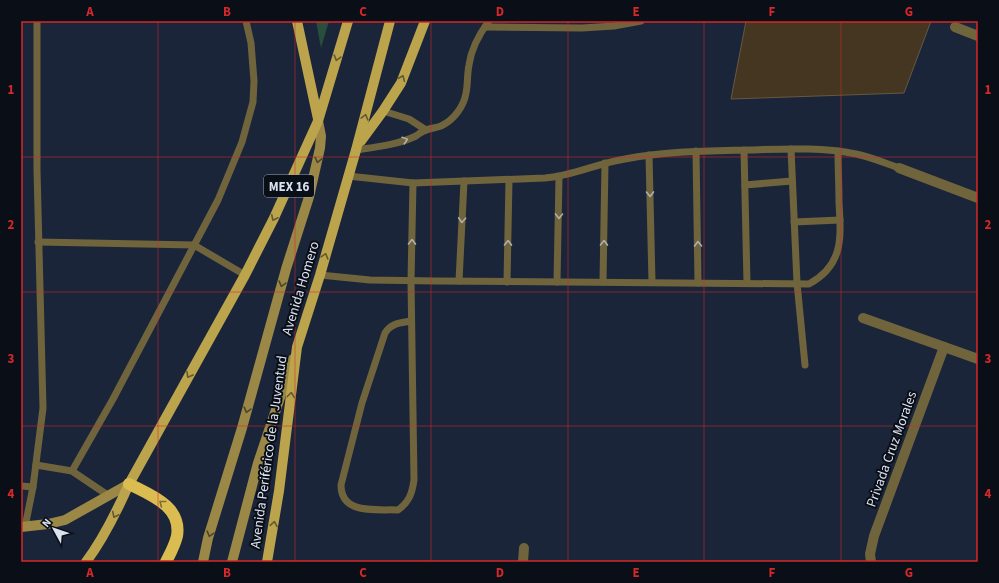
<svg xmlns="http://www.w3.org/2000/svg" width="999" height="583" font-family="'Source Sans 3',sans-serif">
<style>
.green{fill:#274f3c}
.building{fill:#443620;stroke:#675841}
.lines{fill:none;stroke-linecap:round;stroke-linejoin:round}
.lane{stroke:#70643d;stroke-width:7}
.street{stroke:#70643d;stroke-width:10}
.secondary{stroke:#9b8846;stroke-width:10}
.primary{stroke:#bca44c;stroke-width:10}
.highway{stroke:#dabc50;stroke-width:12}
.oneway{stroke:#635932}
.oneway2{stroke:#b0afa8}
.oneway3{stroke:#4b452c}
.oneway4{stroke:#7c6e36}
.grid{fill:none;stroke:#d62828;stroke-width:1;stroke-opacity:0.55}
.labels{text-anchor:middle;stroke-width:4;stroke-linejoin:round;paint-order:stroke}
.shield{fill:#0a0e17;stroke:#9ca2ae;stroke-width:1}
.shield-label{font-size:13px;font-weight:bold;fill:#dae1ef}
.street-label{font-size:14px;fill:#dae1ef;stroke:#0a0e17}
.neatline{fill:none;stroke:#d62828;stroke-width:1.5}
.grid-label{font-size:13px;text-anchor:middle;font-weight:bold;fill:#d62828}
</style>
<rect width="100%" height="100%" fill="#1b2539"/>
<polygon class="green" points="316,21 329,21 321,48"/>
<polygon class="building" points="746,21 931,21 904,93 731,99"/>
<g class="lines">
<g class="lane">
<polyline points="485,27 582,28 614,26 641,21"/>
<polyline points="383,111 409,119 426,130"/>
<polyline points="791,149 797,283 805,365"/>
<path d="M356,150C376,147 397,145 416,136C419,134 422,131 426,130C431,128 436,128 441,126C454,120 464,106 466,93C468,84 467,74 469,65C471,50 480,33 489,21"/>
<polyline points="744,150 747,283"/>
<polyline points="696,151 698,283"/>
<polyline points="649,155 652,282"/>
<path d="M348,176L413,183L545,178C573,176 598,163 625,159C666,151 708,151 749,150C784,149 821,147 856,154C871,157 885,163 899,168"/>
<polyline points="745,185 792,181"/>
<polyline points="794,222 840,220"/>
<polyline points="38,242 194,245 245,275"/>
<path d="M320,275L370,280L436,281L809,284C844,265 841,237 839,203C839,186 838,168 838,151"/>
<polyline points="459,281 464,181"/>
<polyline points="507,282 509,180"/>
<polyline points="557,282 559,177"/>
<polyline points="603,282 605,163"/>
<path d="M411,321C400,323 391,323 385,333L362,403L341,485C341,515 376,509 398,510C409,502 412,494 414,480L411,281L413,183"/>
<polyline points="36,465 72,471 109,496"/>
<polyline points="72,471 113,399 218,200 242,142 253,102 254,81 251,43 246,21"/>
<polyline points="21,486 33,487"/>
<polyline points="25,527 33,487 43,408 37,170 37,21"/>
</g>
<g class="street">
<polyline points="955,27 978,36"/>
<polyline points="899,168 978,198"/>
<polyline points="863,318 978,359"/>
<polyline points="523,562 524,548"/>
<polyline points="871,562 870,554 874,536 944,347"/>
</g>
<g class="secondary">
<polyline points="21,527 48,524 65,520 129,484"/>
<polyline points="203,562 208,538 242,428 286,269 309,197 320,148 321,136 318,121"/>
<polyline points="232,562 258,463 293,359"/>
</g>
<g class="primary">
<polyline points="297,21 318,119"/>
<polyline points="361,141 383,111 401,83 425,21"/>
<path d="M86,562C104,538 117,511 129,484L245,275L274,218L318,121L348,21"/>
<polyline points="267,562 279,491 297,347 320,275 356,150 390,21"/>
</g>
<path class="highway" d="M129,484C150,495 182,506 177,536C175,545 170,554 166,562"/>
</g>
<defs><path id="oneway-chevron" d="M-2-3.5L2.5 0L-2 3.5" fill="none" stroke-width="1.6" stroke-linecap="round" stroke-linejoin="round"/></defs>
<g class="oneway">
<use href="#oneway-chevron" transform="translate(337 58) rotate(106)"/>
<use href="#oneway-chevron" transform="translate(402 78) rotate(-67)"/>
<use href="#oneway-chevron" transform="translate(365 117) rotate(-75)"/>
<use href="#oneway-chevron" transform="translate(274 218) rotate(116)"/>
<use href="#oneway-chevron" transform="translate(325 256) rotate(-74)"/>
<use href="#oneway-chevron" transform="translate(189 375) rotate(119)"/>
<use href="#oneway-chevron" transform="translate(291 395) rotate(-83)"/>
<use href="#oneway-chevron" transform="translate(115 515) rotate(117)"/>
<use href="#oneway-chevron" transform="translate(274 524) rotate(-80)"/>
</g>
<g class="oneway2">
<use href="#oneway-chevron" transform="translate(405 140) rotate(-18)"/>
<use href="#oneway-chevron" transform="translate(650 194) rotate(89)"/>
<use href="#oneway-chevron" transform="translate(559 216) rotate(91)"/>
<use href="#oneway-chevron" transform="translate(462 220) rotate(93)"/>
<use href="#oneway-chevron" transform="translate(412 242) rotate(-89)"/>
<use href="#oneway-chevron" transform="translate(508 243) rotate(-89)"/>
<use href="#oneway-chevron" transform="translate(604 243) rotate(-89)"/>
<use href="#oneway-chevron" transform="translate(698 244) rotate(-91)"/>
</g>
<g class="oneway3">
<use href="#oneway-chevron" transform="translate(318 160) rotate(103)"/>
<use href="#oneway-chevron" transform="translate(282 284) rotate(106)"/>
<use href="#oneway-chevron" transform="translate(247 410) rotate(106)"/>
<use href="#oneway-chevron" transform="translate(210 534) rotate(106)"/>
</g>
<use class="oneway4" href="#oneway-chevron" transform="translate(162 503) rotate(-142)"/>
<path class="grid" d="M158,21V562M295,21V562M431,21V562M568,21V562M704,21V562M841,21V562M21,157H978M21,292H978M21,426H978"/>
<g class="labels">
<rect class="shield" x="264" y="175" width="50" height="22" rx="3"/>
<g class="shield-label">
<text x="289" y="191">MEX 16</text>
</g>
<g class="street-label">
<text transform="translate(300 288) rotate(-73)" y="5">Avenida Homero</text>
<text transform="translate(891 449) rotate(-70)" y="5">Privada Cruz Morales</text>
<text transform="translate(268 452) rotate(-82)" y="5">Avenida Periférico de la Juventud</text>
</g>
</g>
<rect width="999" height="583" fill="none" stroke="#0a0e17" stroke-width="44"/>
<g transform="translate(54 529) rotate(310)" stroke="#0a0e17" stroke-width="3" paint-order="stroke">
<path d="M0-3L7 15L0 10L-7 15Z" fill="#dae1ef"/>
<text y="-6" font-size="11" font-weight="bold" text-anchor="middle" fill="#dae1ef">N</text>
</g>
<rect x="22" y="22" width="955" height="539" class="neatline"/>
<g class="grid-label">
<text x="90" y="16">A</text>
<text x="227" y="16">B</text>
<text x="363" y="16">C</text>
<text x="500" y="16">D</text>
<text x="636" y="16">E</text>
<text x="772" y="16">F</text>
<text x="909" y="16">G</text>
<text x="11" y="94">1</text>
<text x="988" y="94">1</text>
<text x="11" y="229">2</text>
<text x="988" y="229">2</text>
<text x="11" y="363">3</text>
<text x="988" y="363">3</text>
<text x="11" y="498">4</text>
<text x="988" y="498">4</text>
<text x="90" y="577">A</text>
<text x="227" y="577">B</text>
<text x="363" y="577">C</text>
<text x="500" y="577">D</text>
<text x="636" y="577">E</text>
<text x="772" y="577">F</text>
<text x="909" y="577">G</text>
</g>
</svg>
